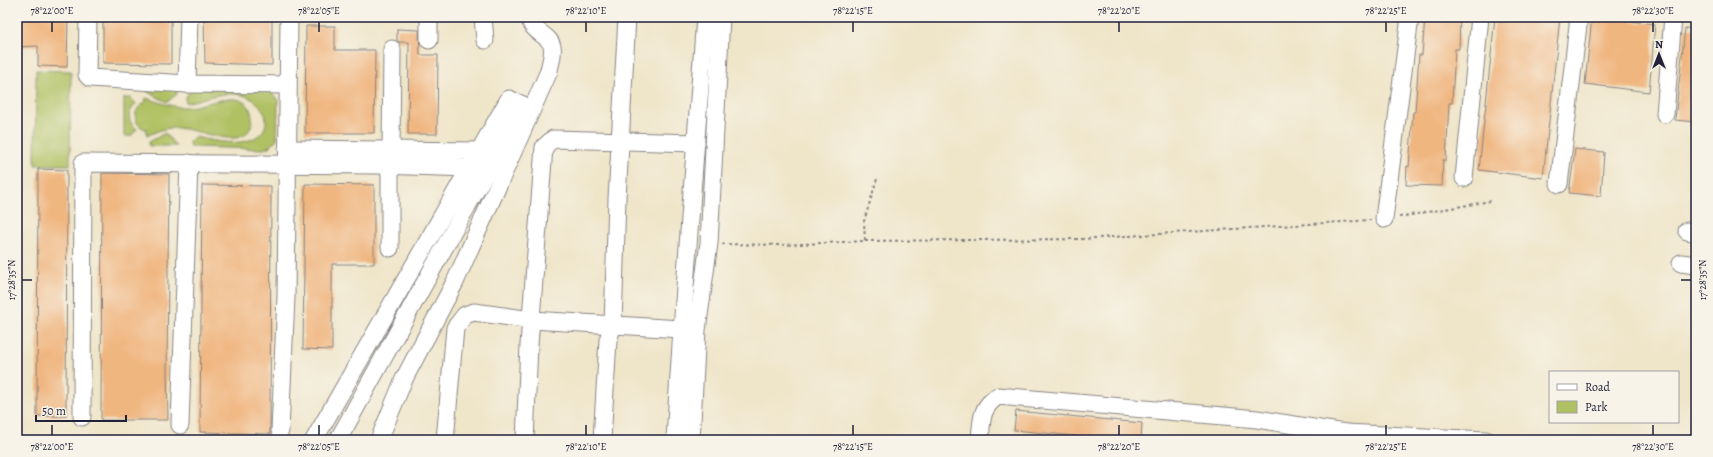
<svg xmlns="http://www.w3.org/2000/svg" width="1713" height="457" font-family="Alegreya,serif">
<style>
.green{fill:#b0c164;stroke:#697250}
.building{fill:#f0b680}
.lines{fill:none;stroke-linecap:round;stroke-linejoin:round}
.minor-casing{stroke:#888482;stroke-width:19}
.path{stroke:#888482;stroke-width:2;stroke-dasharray:3 3;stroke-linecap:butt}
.minor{stroke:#fff;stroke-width:17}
.ticks{fill:none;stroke:#22223b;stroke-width:1.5}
.neatline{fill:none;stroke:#22223b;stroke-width:1.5}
.ticks-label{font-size:10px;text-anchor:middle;fill:#22223b}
</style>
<rect width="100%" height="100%" fill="#f7f3e8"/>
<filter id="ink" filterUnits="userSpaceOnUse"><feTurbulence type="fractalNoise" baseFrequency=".025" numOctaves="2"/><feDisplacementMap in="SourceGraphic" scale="8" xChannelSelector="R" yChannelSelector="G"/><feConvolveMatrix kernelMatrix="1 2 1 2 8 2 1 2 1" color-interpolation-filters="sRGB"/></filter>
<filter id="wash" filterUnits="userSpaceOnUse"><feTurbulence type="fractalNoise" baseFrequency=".012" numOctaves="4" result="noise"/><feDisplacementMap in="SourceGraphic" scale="16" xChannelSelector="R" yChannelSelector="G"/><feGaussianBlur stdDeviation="0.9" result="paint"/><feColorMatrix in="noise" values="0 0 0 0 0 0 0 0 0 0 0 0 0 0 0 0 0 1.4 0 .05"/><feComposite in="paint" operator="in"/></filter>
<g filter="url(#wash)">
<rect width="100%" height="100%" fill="#efe5c9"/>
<g class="green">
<polygon points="36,70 71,71 70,165 35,165"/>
<polygon points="147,87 177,87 177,94 167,102 148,92"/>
<path d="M193,87L270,91L278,100L277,139L270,146L264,149L190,147L189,142L194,137C211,140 229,145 246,141C282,132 264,95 235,94C218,93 202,99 186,103L185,98Z"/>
<path d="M124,98H131L136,104C128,112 126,121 137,129L131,136H124Z"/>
<path d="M146,98C160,102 173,108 188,107C209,105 252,83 252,121C252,127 248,133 243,136C226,144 192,127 173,128C164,128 155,132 147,136L146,129C131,125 133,108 145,103Z"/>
<polygon points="165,133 176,146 149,146 149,142"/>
</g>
<g id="blocks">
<g class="building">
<polygon points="17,17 68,17 67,67 38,66 38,46 17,47"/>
<polygon points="103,17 171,17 171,64 103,63"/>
<polygon points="204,17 272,18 272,65 205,63"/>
<polygon points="1425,17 1460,17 1459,49 1455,49 1452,103 1449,103 1446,160 1443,160 1442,186 1406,185 1407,166 1409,167 1413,112 1415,112 1419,55 1422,55"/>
<polygon points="1495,17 1560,17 1543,178 1479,170"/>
<polygon points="1592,17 1619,18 1619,20 1655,24 1649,92 1585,84"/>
<polygon points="306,26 335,26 335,50 375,50 374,133 305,133"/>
<polygon points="1685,28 1696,29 1696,122 1675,120"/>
<polygon points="397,29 419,30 420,55 438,55 437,134 408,134 409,42 399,42 397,40"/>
<polygon points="1575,149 1604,152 1601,196 1569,193"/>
<polygon points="38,169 67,170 66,416 37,416"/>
<polygon points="102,173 169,174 167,371 168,420 101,420"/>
<polygon points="305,184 374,185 374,264 332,264 332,350 303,349"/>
<polygon points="202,185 271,186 270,434 200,432"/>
<polygon points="1016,411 1142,423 1141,440 1116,440 1014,430"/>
</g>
</g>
</g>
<g filter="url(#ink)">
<use href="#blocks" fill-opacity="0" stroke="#888482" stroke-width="1"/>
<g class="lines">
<defs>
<g id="minor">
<polyline points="88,17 87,75 90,78 187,84 288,85"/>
<polyline points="483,17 485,40"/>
<polyline points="429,40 429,17"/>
<polyline points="187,84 189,17"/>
<polyline points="1665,114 1673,17"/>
<polyline points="287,149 480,151"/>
<polyline points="391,150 392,49"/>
<polyline points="390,166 390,248"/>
<polyline points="1464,178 1480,17"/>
<polyline points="1559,184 1579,17"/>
<polyline points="1384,219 1410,17"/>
<polyline points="1687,231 1696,233"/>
<polyline points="1681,263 1696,265"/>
<polyline points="82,417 83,163 380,165 470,168"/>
<polyline points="180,425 189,163"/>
<polyline points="280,431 286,297 289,17"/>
<polyline points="1345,433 1486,440"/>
<polyline points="314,440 509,99 523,105 338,440"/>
<path d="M379,440L404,379L455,282L549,71C550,63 554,54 552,46C549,34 530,32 530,17"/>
<polyline points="445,440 455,328 465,315 474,312 532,320 681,329"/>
<polyline points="525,440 529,345 544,147 553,139 696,143"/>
<polyline points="602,440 608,340 613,325 617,199 627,17"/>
<path d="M675,440C683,299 695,158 705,17"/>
<polyline points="691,440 697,330 709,243 721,17"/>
<path d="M980,440C982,420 980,408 998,396L1257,419L1345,433V440"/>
</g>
</defs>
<use href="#minor" class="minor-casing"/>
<g class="path">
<polyline points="1399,217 1491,201"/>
<polyline points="865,241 1082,239 1371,220"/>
<polyline points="722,244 781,245 865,241 864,221 877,179"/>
</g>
<use href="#minor" class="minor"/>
</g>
</g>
<path class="ticks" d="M52,22V32M319,22V32M586,22V32M853,22V32M1119,22V32M1386,22V32M1653,22V32M22,280H32M1681,280H1691M52,425V435M319,425V435M586,425V435M853,425V435M1119,425V435M1386,425V435M1653,425V435"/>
<rect width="1713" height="457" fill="none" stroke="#f7f3e8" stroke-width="44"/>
<rect x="1549" y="371" width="130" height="52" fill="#f7f3e8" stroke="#a29fa3"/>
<rect x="1557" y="384" width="20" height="6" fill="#ffffff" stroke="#a29fa3"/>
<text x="1585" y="391" font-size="12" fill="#22223b">Road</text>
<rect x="1557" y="401" width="20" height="12" fill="#b0c164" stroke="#a29fa3"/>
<text x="1585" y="411" font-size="12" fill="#22223b">Park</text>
<g transform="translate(1659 54)" stroke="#f7f3e8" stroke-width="3" paint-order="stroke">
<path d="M0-3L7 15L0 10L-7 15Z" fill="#22223b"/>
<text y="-6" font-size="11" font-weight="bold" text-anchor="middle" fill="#22223b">N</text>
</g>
<path d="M36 415v6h90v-6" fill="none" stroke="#22223b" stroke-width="2"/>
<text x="42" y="415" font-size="12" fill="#22223b" stroke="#f7f3e8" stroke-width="3" paint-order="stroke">50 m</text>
<rect x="22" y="22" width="1669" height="413" class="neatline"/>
<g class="ticks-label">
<text x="52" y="14">78°22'00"E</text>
<text x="319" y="14">78°22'05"E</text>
<text x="586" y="14">78°22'10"E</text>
<text x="853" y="14">78°22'15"E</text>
<text x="1119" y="14">78°22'20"E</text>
<text x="1386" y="14">78°22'25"E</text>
<text x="1653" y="14">78°22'30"E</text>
<text transform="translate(11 280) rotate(-90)" y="4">17°28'35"N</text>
<text transform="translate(1702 280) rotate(-90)" y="4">17°28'35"N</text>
<text x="52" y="450">78°22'00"E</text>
<text x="319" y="450">78°22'05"E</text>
<text x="586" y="450">78°22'10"E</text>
<text x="853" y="450">78°22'15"E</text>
<text x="1119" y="450">78°22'20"E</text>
<text x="1386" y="450">78°22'25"E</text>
<text x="1653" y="450">78°22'30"E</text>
</g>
</svg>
